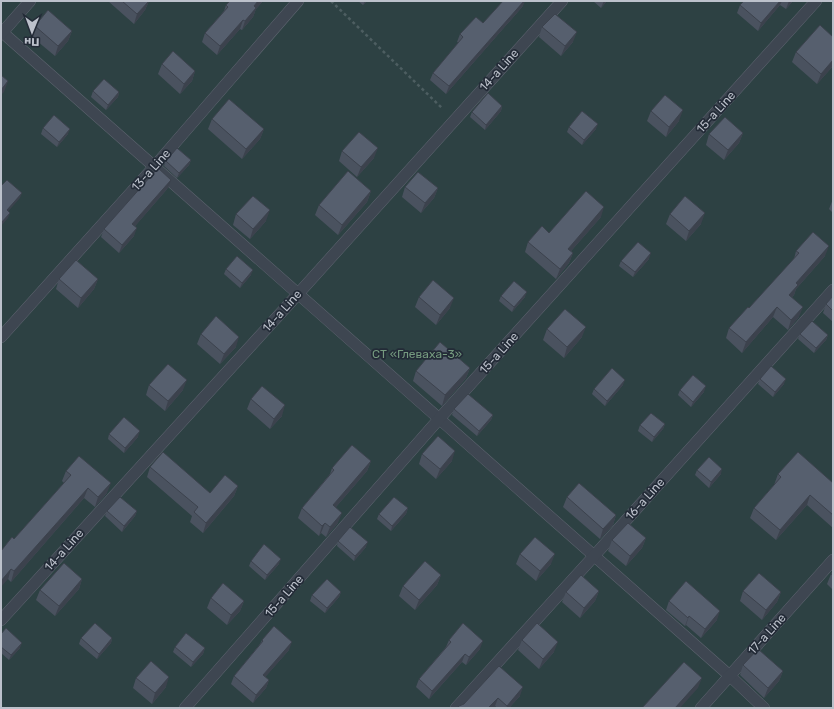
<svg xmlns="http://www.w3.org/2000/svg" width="834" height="709" font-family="Rubik,sans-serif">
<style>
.green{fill:#2d4143}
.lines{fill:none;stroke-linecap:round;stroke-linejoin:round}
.lane-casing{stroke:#5d646f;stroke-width:12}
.path{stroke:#4d5e61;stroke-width:2.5;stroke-dasharray:3 3;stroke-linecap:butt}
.lane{stroke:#3e4651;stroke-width:11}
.wall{fill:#4a525f}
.shaded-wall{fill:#3c424d}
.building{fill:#565f6e;stroke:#3c424d}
.labels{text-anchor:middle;stroke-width:3.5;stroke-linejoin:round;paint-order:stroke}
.street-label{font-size:12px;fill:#bcc1cb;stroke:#232b37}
.park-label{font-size:12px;fill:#759a7f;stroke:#232b37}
</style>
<rect width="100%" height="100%" fill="#2a3441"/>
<rect class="green" x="1" y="1" width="832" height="707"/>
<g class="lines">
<defs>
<g id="lane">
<polyline points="1,31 730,676 764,708"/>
<polyline points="1,34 30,1"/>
<polyline points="1,337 154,167 298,1"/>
<polyline points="1,620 298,294 562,1"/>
<polyline points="185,708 439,419 816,1"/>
<polyline points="456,708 594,556 833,290"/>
<polyline points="701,708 833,560"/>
</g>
</defs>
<use href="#lane" class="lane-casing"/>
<polyline class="path" points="331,1 443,109"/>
<use href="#lane" class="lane"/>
</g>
<g class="wall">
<polygon points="108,1 149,1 145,10 134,24"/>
<polygon points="230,1 263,1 256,9 253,17 242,30 240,29 217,55 202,42 205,33 224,11 226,5"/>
<polygon points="358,1 367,1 363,5"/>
<polygon points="593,1 607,1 601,8"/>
<polygon points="744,1 793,1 786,9 780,5 758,31 737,13 740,5"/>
<polygon points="523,6 446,94 430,80 433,73 459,43 457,42 460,34 483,23"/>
<polygon points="35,26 72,31 68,41 55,56 31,36"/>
<polygon points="542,27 573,42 561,56 539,37"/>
<polygon points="833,37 833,66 817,84 792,62 796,52"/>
<polygon points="162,64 195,71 192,81 180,94 158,74"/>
<polygon points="93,91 119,92 118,97 106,110 91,97"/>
<polygon points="502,106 501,111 485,130 470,117 472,112"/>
<polygon points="651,111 679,121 666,137 647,121"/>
<polygon points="212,119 264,129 260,139 242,159 208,129"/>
<polygon points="569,127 596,129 582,145 567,132"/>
<polygon points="43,128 68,134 57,147 41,134"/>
<polygon points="743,133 739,143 724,160 706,145 709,134"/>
<polygon points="342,151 374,158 357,177 339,161"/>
<polygon points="191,160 189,165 177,178 164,166 166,161"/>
<polygon points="405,187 438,188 434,198 421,213 402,197"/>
<polygon points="168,188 135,226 134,236 119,253 101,237 104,229"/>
<polygon points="371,191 367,202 338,235 315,215 319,205"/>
<polygon points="833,199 833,213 829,209"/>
<polygon points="236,214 266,221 250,239 233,225"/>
<polygon points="670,214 701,224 686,241 666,224"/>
<polygon points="601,217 571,251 573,253 569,263 556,279 525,252 528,242 549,233"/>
<polygon points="796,251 825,256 796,289 794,295 792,297 799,317 788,330 773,317 742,353 726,338 729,328 749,308 794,259"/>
<polygon points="649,259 633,277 619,266 621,261"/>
<polygon points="226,269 251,275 240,288 224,274"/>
<polygon points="59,279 98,279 94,289 78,308 56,289"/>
<polygon points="501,296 525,297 512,312 499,301"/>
<polygon points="833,296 833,322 823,313 826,304"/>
<polygon points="419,297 450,308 436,325 415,307"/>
<polygon points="547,329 582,337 564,358 543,340"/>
<polygon points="201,334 236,347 220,364 197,344"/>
<polygon points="800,334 828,335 826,340 814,353 798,339"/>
<polygon points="470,368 466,378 442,406 413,381 416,371"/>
<polygon points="760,379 784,384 773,397 758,384"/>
<polygon points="149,385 183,390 165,411 146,395"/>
<polygon points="623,385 605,406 592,394 594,389"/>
<polygon points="680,390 704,392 691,407 678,395"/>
<polygon points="251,399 282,416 270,429 247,409"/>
<polygon points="454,409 493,415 491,420 477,436 452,415"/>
<polygon points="665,424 663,429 652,442 638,431 640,425"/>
<polygon points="109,434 138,437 124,453 108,439"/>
<polygon points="422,454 452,461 436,479 419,464"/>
<polygon points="371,461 367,471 335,508 338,523 326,537 321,533 319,536 298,518 302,508 330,474 332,468"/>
<polygon points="150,467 210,493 238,486 234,496 203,533 190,522 192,516 147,477"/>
<polygon points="697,470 721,474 709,488 695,475"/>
<polygon points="66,471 107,493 95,507 84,498 11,582 8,579 14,539 64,483 62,481"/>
<polygon points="778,474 833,483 833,528 807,505 776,540 750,518 754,508 774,485"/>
<polygon points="567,497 616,515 613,525 600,539 563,507"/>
<polygon points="408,508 406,514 391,531 377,519 379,514"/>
<polygon points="107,511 137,511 135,516 122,532 105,516"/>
<polygon points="646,538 642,548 626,566 608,551 612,540"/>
<polygon points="338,541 366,547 354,561 337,546"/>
<polygon points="520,554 551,564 536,581 516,564"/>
<polygon points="251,561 279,564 265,580 249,566"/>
<polygon points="833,571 833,590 827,584 831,574"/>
<polygon points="441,575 437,585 415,610 399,596 403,586"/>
<polygon points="82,579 79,589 55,616 36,600 40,590"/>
<polygon points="599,591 595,601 580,618 562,602 566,592"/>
<polygon points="743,591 781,592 777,602 762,620 740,601"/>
<polygon points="341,592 339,597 325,613 310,601 312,595"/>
<polygon points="211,598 244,601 240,611 227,625 207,608"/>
<polygon points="669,601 717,620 701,638 686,625 685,626 666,610"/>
<polygon points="1,634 20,648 9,660 1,653"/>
<polygon points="81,638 112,638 111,643 97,659 79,644"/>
<polygon points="262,640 289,650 265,677 269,680 266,688 253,703 231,684 234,676 260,644"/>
<polygon points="449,640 480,649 466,665 462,662 429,699 416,687 419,679 446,647"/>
<polygon points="522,640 554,652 539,669 518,650"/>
<polygon points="175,647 205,648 203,654 191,667 173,652"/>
<polygon points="743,665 783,671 779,681 764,698 740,675"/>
<polygon points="499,666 520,696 509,708 497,708 495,706 493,708 457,708 464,704"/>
<polygon points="136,678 166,687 152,704 133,688"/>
</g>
<g class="shaded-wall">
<polygon points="149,1 145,10 134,24 137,14"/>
<polygon points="258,1 263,1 256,9 253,17 242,30 245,21 254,6"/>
<polygon points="365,1 367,1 363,5"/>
<polygon points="524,1 525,1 523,6 446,94 449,86"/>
<polygon points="604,1 607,1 601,8 603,3"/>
<polygon points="780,1 782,1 780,5 758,31 761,23"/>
<polygon points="789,1 793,1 786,9"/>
<polygon points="243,20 240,29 217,55 220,46"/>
<polygon points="72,31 68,41 55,56 58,46"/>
<polygon points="577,32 573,42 561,56 565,46"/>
<polygon points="833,60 833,66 817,84 821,74"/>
<polygon points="195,71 192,81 180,94 184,84"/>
<polygon points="8,81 4,92 1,95 1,90"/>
<polygon points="119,92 118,97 106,110 108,105"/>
<polygon points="502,106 501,111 485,130 486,125"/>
<polygon points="683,110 679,121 666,137 669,127"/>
<polygon points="598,124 596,129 582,145 584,140"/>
<polygon points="70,129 68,134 57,147 59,142"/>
<polygon points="264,129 260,139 242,159 246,149"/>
<polygon points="743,133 739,143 724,160 728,150"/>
<polygon points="378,148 374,158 357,177 361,167"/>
<polygon points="191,160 189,165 177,178 179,173"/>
<polygon points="171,180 168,188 130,232 132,224"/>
<polygon points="438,188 434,198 421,213 425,203"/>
<polygon points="371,191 367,202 338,235 342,225"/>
<polygon points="22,193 20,198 5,215 7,210"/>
<polygon points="604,207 601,217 564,259 568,249"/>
<polygon points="270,210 266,221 250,239 253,229"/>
<polygon points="10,213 8,218 1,226 1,223"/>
<polygon points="705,213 701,224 686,241 689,231"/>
<polygon points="137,228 134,236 119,253 122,245"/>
<polygon points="829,246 825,256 796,289 794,295 785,305 789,295 796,283"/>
<polygon points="573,253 569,263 556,279 560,269"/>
<polygon points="651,253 649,259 633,277 635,272"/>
<polygon points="253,270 251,275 240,288 242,283"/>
<polygon points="98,279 94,289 78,308 81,298"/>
<polygon points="527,292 525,297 512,312 514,307"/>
<polygon points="454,298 450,308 436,325 440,315"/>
<polygon points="777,307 773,317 742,353 746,342"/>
<polygon points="803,307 799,317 788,330 791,320"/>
<polygon points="586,327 582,337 564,358 567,347"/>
<polygon points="828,335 826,340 814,353 816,348"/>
<polygon points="239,337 236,347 220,364 224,354"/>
<polygon points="470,368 466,378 442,406 445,395"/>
<polygon points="786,379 784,384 773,397 775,392"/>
<polygon points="187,380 183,390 165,411 168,401"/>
<polygon points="625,380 623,385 605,406 607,401"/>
<polygon points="706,386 704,392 691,407 693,402"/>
<polygon points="285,405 282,416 270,429 274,419"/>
<polygon points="493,415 491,420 477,436 479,431"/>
<polygon points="665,424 663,429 652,442 654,437"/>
<polygon points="140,431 138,437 124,453 125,448"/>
<polygon points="455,451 452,461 436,479 440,469"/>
<polygon points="371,461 367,471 329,515 333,505"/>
<polygon points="722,469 721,474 709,488 711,482"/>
<polygon points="111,483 107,493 95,507 98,497"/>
<polygon points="238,486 234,496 203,533 206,523"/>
<polygon points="88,488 84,498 11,582 14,571"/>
<polygon points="810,495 807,505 776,540 780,530"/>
<polygon points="408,508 406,514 391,531 392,526"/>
<polygon points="137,511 135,516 122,532 124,526"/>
<polygon points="342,513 338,523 326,537 330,527"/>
<polygon points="616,515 613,525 600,539 603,529"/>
<polygon points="325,523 321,533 319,536 322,526"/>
<polygon points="646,538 642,548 626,566 630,556"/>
<polygon points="368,542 366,547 354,561 355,556"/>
<polygon points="555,554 551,564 536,581 540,571"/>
<polygon points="281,559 279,564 265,580 267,575"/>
<polygon points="11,569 8,579 1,587 1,581"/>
<polygon points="441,575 437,585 415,610 419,600"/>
<polygon points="82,579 79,589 55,616 59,606"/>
<polygon points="599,591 595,601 580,618 584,608"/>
<polygon points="341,592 339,597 325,613 327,608"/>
<polygon points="781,592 777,602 762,620 766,610"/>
<polygon points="244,601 240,611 227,625 231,615"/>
<polygon points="720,611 717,620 701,638 705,629"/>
<polygon points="689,616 686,625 685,626 688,618"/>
<polygon points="112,638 111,643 97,659 99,654"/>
<polygon points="483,641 480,649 466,665 469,657"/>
<polygon points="292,642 289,650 260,683 263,675"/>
<polygon points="558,642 554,652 539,669 543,659"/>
<polygon points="22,643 20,648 9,660 11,655"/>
<polygon points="205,648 203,654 191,667 193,662"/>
<polygon points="465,654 462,662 429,699 432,691"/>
<polygon points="783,671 779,681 764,698 768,688"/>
<polygon points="169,677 166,687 152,704 155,693"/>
<polygon points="702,678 698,688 680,708 675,708"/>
<polygon points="269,680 266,688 253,703 256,695"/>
<polygon points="523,687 520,696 509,708 506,708 507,706"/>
<polygon points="498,698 495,706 493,708 488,708"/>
</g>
<g class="building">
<polygon points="122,1 149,1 137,14"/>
<polygon points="230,1 258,1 254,6 256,8 245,21 243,20 220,46 205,33 228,7 226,5"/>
<polygon points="503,1 524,1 449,86 433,73 463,37 460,34 476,17 483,23"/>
<polygon points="744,1 780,1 761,23 740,5"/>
<polygon points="48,10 72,31 58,46 35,26"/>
<polygon points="555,14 577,32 565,46 542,27"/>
<polygon points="820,25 833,37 833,60 821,74 796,52"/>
<polygon points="173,51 195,71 184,84 162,64"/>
<polygon points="1,75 8,81 1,90"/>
<polygon points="104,79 119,92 108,105 93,91"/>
<polygon points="488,93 502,106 486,125 472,112"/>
<polygon points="665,95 683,110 669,127 651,111"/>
<polygon points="229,99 264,129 246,149 212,119"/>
<polygon points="582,111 598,124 584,140 569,127"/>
<polygon points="54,115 70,129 59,142 43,128"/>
<polygon points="725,117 743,133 728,150 709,134"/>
<polygon points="359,132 378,148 361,167 342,151"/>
<polygon points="177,148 191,160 179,173 166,161"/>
<polygon points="158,168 171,180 132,224 137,228 122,245 104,229"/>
<polygon points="348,171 371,191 342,225 319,205"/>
<polygon points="418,172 438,188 425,203 405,187"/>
<polygon points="7,180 22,193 7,210 10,213 1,223 1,186"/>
<polygon points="586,191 604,207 568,249 573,253 560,269 528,242 542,226 549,233"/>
<polygon points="253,196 270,210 253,229 236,214"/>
<polygon points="685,196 705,213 689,231 670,214"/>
<polygon points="813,232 829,246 796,283 798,285 789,295 803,307 791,320 777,307 746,342 729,328 748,307 749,308 799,253 796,251"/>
<polygon points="638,242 651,253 635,272 621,261"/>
<polygon points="237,256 253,270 242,283 226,269"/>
<polygon points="76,260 98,279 81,298 59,279"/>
<polygon points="433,280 454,298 440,315 419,297"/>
<polygon points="514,281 527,292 514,307 501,296"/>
<polygon points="833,296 833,311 826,304"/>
<polygon points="565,309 586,327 567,347 547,329"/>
<polygon points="216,316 239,337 224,354 201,334"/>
<polygon points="812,321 828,335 816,348 800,334"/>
<polygon points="440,342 470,368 445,395 416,371"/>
<polygon points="168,364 187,380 168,401 149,385"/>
<polygon points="771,366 786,379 775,392 760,379"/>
<polygon points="612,368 625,380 607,401 594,389"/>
<polygon points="693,375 706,386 693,402 680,390"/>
<polygon points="262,386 285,405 274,419 251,399"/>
<polygon points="468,394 493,415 479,431 454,409"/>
<polygon points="651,413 665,424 654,437 640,425"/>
<polygon points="124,417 140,431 125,448 109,434"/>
<polygon points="438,436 455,451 440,469 422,454"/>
<polygon points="352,445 371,461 333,505 342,513 330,527 325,523 322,526 302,508 334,470 332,468"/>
<polygon points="163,452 210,493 225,475 238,486 206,523 194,512 198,507 150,467"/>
<polygon points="798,452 833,483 833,515 810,495 780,530 754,508 781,477 778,474"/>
<polygon points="79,456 111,483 98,497 88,488 14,571 11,569 1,581 1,551 12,537 14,539 71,475 66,471"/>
<polygon points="709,457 722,469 711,482 697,470"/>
<polygon points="579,483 616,515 603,529 567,497"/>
<polygon points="120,497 137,511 124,526 107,511"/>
<polygon points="394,497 408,508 392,526 379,514"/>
<polygon points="628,523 646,538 630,556 612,540"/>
<polygon points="350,527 368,542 355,556 338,541"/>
<polygon points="535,537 555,554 540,571 520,554"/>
<polygon points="264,544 281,559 267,575 251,561"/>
<polygon points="425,561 441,575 419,600 403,586"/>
<polygon points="64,563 82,579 59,606 40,590"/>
<polygon points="833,571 833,576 831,574"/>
<polygon points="759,573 781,592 766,610 743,591"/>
<polygon points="581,575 599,591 584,608 566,592"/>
<polygon points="327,579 341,592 327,608 312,595"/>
<polygon points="686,581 720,611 705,629 689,616 688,618 669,601"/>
<polygon points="223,583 244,601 231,615 211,598"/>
<polygon points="95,623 112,638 99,654 81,638"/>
<polygon points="463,623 483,641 469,657 465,654 432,691 419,679 451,642 449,640"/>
<polygon points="537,623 558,642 543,659 522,640"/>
<polygon points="274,626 292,642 263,675 269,680 256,695 234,676 263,641 262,640"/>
<polygon points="6,628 22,643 11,655 1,647 1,634"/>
<polygon points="186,633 205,648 193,662 175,647"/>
<polygon points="758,649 783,671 768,688 743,665"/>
<polygon points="151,661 169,677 155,693 136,678"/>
<polygon points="684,662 702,678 675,708 642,708"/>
<polygon points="499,666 523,687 507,706 498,698 488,708 457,708 459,706 464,704"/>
</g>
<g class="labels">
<g class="street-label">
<text transform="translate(499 70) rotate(-48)" y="4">14-a Line</text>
<text transform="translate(716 112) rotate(-48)" y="4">15-a Line</text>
<text transform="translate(151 170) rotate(-48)" y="4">13-a Line</text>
<text transform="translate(282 311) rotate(-48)" y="4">14-a Line</text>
<text transform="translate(499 353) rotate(-48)" y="4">15-a Line</text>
<text transform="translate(645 499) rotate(-48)" y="4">16-a Line</text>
<text transform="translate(64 550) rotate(-48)" y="4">14-a Line</text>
<text transform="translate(284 596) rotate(-49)" y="4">15-a Line</text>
<text transform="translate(767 634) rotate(-48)" y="4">17-a Line</text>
</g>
<g class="park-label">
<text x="417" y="358">СТ «Глеваха-3»</text>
</g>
</g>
<rect width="834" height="709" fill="none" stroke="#bcc1cb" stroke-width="4"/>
<g transform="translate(32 32) rotate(181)" stroke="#232b37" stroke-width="3" paint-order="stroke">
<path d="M0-3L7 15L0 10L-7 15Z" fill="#bcc1cb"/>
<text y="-6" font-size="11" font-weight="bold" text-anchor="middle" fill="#bcc1cb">Пн</text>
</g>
</svg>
